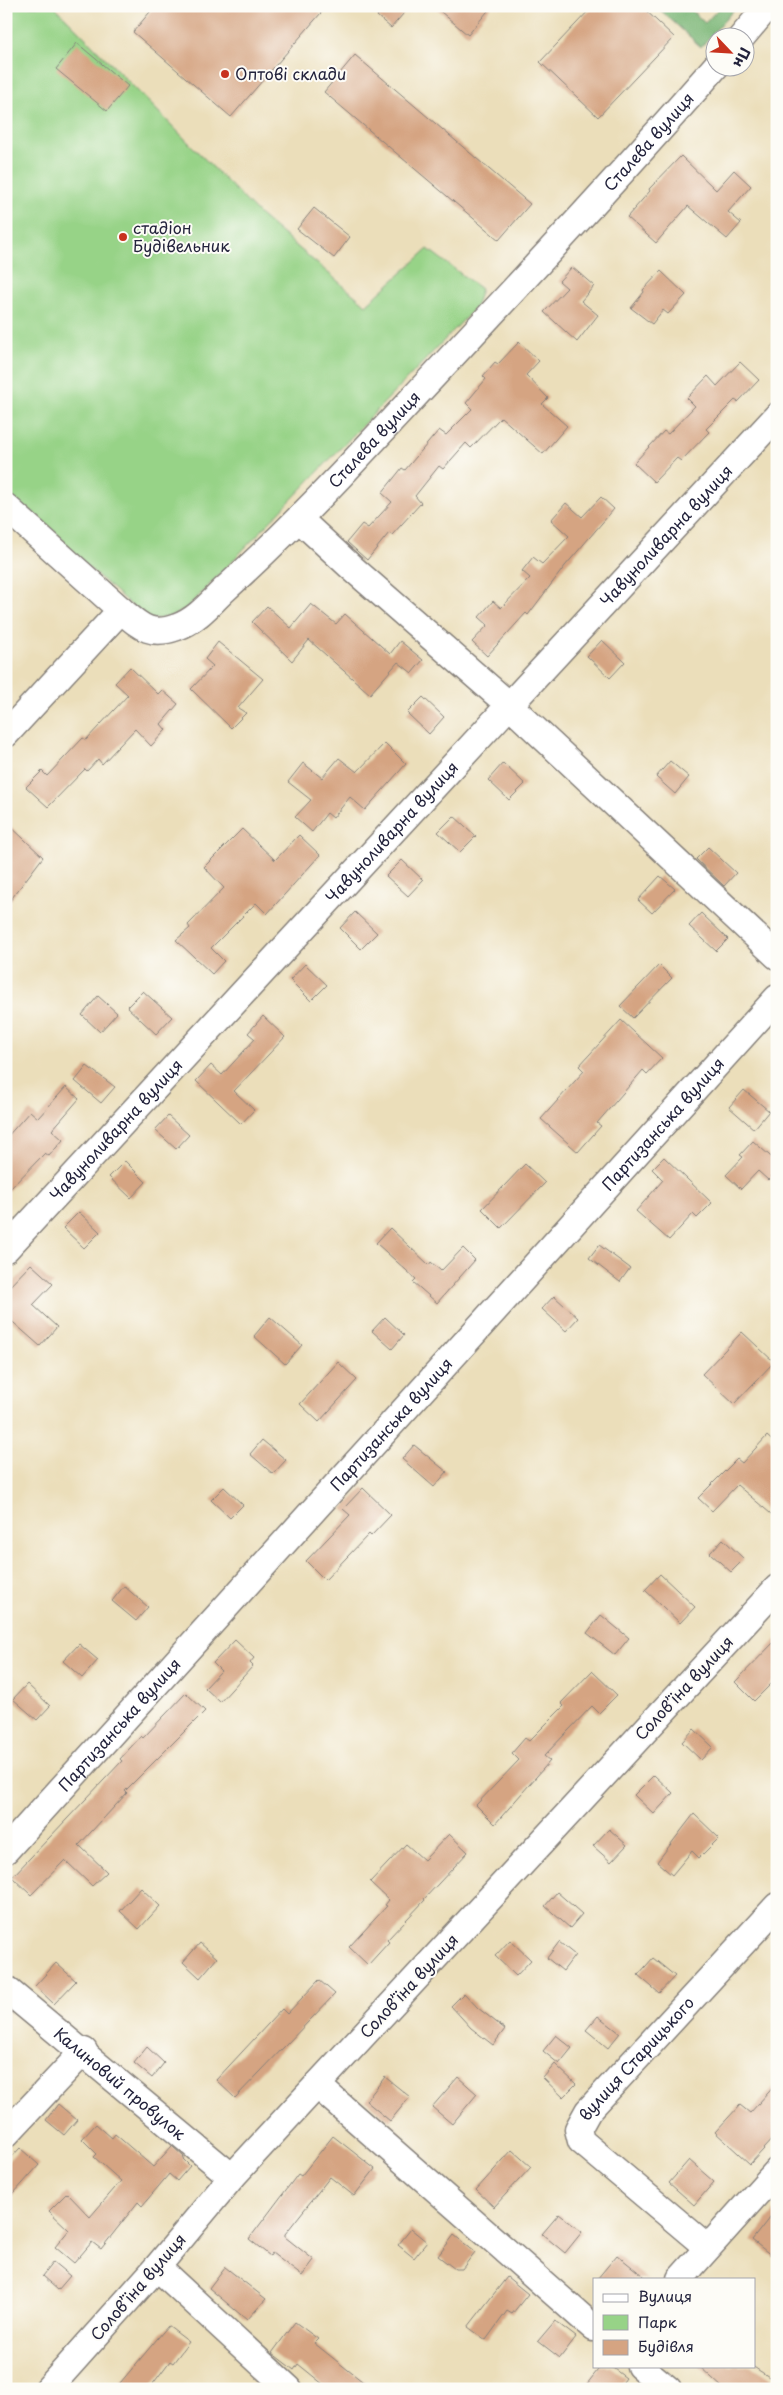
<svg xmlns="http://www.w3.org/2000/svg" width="783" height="2395" font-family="'Playpen Sans',sans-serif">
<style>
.green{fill:#97d387;stroke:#5c7a61}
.forest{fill:#79b574;stroke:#4e6c58}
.building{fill:#d5a482}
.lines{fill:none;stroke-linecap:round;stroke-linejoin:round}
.minor-casing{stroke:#86807a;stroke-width:29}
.minor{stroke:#fff;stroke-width:26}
.poi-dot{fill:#c8321e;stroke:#fdfcf7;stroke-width:2}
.labels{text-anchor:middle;stroke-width:4;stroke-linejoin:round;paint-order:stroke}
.poi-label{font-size:16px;fill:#22223b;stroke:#fdfcf7;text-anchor:start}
.street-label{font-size:16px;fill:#22223b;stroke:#fdfcf7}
</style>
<rect width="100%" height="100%" fill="#fdfcf7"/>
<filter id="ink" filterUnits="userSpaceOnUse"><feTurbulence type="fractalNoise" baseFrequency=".02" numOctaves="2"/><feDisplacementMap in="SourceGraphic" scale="10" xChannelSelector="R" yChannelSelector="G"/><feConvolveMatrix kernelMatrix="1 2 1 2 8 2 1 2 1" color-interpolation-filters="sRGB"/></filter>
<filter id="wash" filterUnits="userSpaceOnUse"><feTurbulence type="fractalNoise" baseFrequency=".0096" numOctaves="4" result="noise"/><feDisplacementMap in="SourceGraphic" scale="20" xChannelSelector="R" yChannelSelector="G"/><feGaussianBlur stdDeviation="1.12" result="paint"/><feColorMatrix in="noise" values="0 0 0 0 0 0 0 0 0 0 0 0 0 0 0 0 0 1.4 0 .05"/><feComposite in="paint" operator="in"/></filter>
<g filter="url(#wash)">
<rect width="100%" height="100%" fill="#ebdeba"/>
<path class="green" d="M6,6H54L261,216L366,305L428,249L481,289L475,308L196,599C179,616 172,617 148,620L6,495Z"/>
<polygon class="forest" points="656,6 687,6 705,23 721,6 737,6 701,47"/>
<g id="blocks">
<g class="building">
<polygon points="155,6 327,6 231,117 133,32"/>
<polygon points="385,6 410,6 391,28 377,16"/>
<polygon points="434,6 492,6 468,35"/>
<polygon points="593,6 641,6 674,37 598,117 540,62"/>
<polygon points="77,43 128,86 107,111 56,69"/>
<polygon points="355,55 530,204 499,240 324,92"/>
<polygon points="681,156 716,190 734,170 751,186 728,212 741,223 727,239 688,206 656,243 627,217 650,191 649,189"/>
<polygon points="314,208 350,237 334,258 297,229"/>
<polygon points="572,267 594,286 581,301 598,315 577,342 544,312 567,288 559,281"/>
<polygon points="661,271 686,295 668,314 663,310 652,324 631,308 644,292 643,290"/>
<polygon points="519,342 539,361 526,375 548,398 542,404 567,426 543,454 501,417 471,448 466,443 443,469 439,466 415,496 421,503 392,535 389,533 367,560 347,542 362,524 368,528 392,502 382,493 402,468 405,470 439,430 446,435 472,409 466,403 486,379 483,376 495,362 498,364"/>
<polygon points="740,362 759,380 738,402 735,400 706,429 709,432 681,461 677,458 654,482 634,463 664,431 668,434 695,406 687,398 708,376 717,386"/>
<polygon points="601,497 614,509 565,566 528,615 526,613 487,656 472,642 488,625 479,617 493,601 501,608 530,578 522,571 533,557 542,564 569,536 551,520 566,503 582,517"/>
<polygon points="311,604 336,624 345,614 390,654 400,641 423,660 412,673 398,662 370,694 309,640 292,661 252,622 267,606 291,628"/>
<polygon points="602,640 625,662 610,678 587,656"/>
<polygon points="218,642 263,679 238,708 246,713 231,728 191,689 213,666 205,659"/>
<polygon points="130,667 158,694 162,690 178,704 161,724 166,730 151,746 135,729 102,764 98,759 87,771 85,769 48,807 26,787 42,771 47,776 83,738 86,740 128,695 115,683"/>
<polygon points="423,697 444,717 429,734 407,713"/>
<polygon points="385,743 406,764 365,810 350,797 333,818 327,813 312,832 295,817 311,800 288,782 303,763 322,778 339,758 357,772"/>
<polygon points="670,761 689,777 675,794 656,777"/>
<polygon points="503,763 525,784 509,800 488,780"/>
<polygon points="454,816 476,836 460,852 438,832"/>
<polygon points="6,822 43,857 6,906"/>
<polygon points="242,829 275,860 299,835 320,855 267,914 256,903 211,948 224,961 212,974 176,940 190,928 188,925 224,888 204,867"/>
<polygon points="708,847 736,873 724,886 696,859"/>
<polygon points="402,860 423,880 408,896 386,876"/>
<polygon points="660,876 675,889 652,913 638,900"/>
<polygon points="355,912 377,933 361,949 340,928"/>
<polygon points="701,913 728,939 716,951 689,926"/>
<polygon points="305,964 327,985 311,1001 290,980"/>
<polygon points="659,965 672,978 633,1018 620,1006"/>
<polygon points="143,991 172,1017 156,1034 127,1007"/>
<polygon points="98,996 117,1013 100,1032 82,1015"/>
<polygon points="263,1016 285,1037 234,1091 254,1110 241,1124 196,1081 211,1065 222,1075 255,1039 248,1033"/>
<polygon points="621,1020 662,1058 647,1074 643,1070 597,1123 601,1126 578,1152 541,1119 584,1071 579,1066"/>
<polygon points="87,1066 115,1087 101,1103 75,1081"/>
<polygon points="66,1087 79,1099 52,1130 63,1140 49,1156 45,1153 6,1193 6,1138 30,1111 38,1118"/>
<polygon points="744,1090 769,1111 754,1129 729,1107"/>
<polygon points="168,1116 189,1135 176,1149 155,1130"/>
<polygon points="753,1141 777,1162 777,1171 768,1180 758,1171 741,1189 726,1175 743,1157 740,1155"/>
<polygon points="664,1157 712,1203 697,1218 693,1214 669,1240 636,1211 663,1180 652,1169"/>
<polygon points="125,1161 146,1182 131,1198 109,1177"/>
<polygon points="525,1164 545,1183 501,1228 482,1209"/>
<polygon points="79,1212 100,1232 84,1248 63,1228"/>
<polygon points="390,1228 429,1265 431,1262 441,1271 463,1248 475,1260 437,1303 413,1282 416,1279 376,1243"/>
<polygon points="599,1245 630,1268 620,1282 589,1258"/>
<polygon points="31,1264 53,1284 33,1305 57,1327 40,1346 6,1316 6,1290"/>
<polygon points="554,1296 578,1318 566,1331 542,1309"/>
<polygon points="270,1317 302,1345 285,1364 254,1336"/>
<polygon points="385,1317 404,1335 392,1349 372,1331"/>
<polygon points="742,1332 774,1362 734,1404 702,1374"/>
<polygon points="338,1362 357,1380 319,1422 300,1404"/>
<polygon points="767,1436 777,1445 777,1519 737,1485 712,1511 698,1498 737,1459 742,1463"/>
<polygon points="262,1440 286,1460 273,1474 250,1454"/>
<polygon points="414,1445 447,1472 434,1487 402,1459"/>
<polygon points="224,1487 243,1505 230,1518 211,1500"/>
<polygon points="363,1488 391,1515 371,1536 369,1534 325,1580 306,1561 350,1515 343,1509"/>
<polygon points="723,1539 744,1559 731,1572 710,1553"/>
<polygon points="660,1574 695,1607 680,1623 645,1590"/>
<polygon points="124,1586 148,1607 136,1621 112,1601"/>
<polygon points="601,1615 629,1638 615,1655 587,1633"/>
<polygon points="777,1639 777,1678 754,1701 735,1682"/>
<polygon points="235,1640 254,1658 250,1663 253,1666 220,1702 205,1688 221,1671 213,1663"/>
<polygon points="79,1644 98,1660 82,1678 63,1661"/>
<polygon points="592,1671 617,1695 599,1713 592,1706 544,1756 550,1761 495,1824 476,1805 519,1760 512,1753 525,1738 529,1741 564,1706 561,1703"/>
<polygon points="27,1684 50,1706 37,1720 13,1699"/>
<polygon points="186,1693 205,1711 125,1791 127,1793 79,1845 107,1872 92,1886 65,1860 31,1895 12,1877 122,1761 120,1759 141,1736 143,1738"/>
<polygon points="694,1729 713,1747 701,1760 682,1742"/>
<polygon points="654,1775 673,1793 654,1814 634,1795"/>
<polygon points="694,1814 719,1838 699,1858 692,1851 672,1875 657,1862"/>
<polygon points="609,1829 627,1845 611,1862 593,1846"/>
<polygon points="449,1834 468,1852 424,1899 425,1900 387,1940 389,1942 368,1965 349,1947 387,1906 385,1905 389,1900 370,1882 406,1844 424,1860"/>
<polygon points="141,1888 160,1906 139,1929 120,1911"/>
<polygon points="557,1892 582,1914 570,1928 545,1906"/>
<polygon points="510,1940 531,1960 516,1976 495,1956"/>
<polygon points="559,1942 575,1955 563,1971 547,1958"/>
<polygon points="200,1943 217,1958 200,1978 183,1962"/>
<polygon points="653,1958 675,1976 659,1993 638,1975"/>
<polygon points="56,1963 76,1981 54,2004 35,1986"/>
<polygon points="319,1980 335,1994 235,2098 216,2080 282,2009 287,2014"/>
<polygon points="464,1993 478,2008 505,2029 493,2045 471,2028 451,2006"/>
<polygon points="598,2016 620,2033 608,2048 586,2030"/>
<polygon points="556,2035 572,2048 559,2064 543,2051"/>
<polygon points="147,2047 164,2063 152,2078 134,2063"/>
<polygon points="555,2064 576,2084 563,2097 543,2078"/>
<polygon points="385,2077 410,2097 390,2121 366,2101"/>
<polygon points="458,2077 477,2094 452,2124 432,2107"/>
<polygon points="777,2083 777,2135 750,2164 715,2132 740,2105 750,2113"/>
<polygon points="58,2104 77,2120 64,2135 46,2120"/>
<polygon points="96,2124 112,2138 115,2134 153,2167 172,2146 184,2157 183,2159 190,2166 177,2181 169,2174 142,2206 138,2202 101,2249 92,2242 74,2263 55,2247 69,2230 49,2211 67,2193 90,2217 121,2181 94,2157 97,2154 82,2139"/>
<polygon points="333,2136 375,2169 354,2196 330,2177 285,2234 285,2237 314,2260 302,2276 272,2253 270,2256 249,2239 298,2174 301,2176"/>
<polygon points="20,2148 39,2165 6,2202 6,2163"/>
<polygon points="512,2150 531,2167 494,2207 476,2190"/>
<polygon points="689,2160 714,2182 694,2205 669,2183"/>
<polygon points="777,2208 777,2260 752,2240"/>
<polygon points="559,2214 582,2232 565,2253 542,2234"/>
<polygon points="411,2229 427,2242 414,2258 398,2245"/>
<polygon points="454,2235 475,2252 462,2269 455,2269 438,2256"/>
<polygon points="617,2255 647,2279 597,2279"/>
<polygon points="53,2262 70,2276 58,2290 42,2276"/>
<polygon points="225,2267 266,2299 247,2320 209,2288"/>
<polygon points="507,2277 528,2294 512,2314 507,2311 486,2340 468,2327"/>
<polygon points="555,2321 576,2337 560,2358 538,2341"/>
<polygon points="295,2322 318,2339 314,2343 372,2389 329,2389 298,2364 294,2370 272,2353"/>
<polygon points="168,2326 189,2342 173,2363 170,2361 149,2389 115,2389"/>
<polygon points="601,2366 610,2366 626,2378 618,2389 583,2389"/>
<polygon points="699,2366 752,2366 777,2382 777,2389 724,2389"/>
</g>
</g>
</g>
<g filter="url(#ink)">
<use href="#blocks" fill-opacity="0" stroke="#86807a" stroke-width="1"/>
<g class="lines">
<defs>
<g id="minor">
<polyline points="741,38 768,6"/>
<polyline points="6,507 121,610"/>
<polyline points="299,519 351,567 508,704 777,956"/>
<path id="s1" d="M6,734L121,610C140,626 150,637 177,627C195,621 210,604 223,591C264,554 303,515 341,475C467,340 594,206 716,66"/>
<path id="s2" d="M6,1249L777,416"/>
<path id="s3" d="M6,1850L777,998"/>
<path id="s4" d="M6,1989L232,2177"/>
<polyline points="317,2085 594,2328"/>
<polyline points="6,2134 84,2051"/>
<path id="s5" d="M707,2247L581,2141L578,2129L588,2111L777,1906"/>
<polyline points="157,2267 289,2389"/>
<polyline points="680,2279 777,2171"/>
<polyline points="640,2366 668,2389"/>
<polyline points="48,2389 157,2267 232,2177 777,1588"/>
</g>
</defs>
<use href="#minor" class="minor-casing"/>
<use href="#minor" class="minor"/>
</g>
</g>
<g class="poi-dot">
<circle cx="225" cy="74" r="5"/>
<circle cx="123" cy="237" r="5"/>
</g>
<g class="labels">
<g class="poi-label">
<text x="235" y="80">Оптові склади</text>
<text x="133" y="234">стадіон<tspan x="133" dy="18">Будівельник</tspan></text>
</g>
<g class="street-label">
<text dy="6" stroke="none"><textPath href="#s1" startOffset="910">Сталева вулиця</textPath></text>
<text dy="6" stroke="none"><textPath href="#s1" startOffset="505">Сталева вулиця</textPath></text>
<text dy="6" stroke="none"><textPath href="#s2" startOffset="972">Чавуноливарна вулиця</textPath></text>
<text dy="6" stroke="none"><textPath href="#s2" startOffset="568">Чавуноливарна вулиця</textPath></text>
<text dy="6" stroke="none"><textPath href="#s3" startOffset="979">Партизанська вулиця</textPath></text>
<text dy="6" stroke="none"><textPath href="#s2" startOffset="162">Чавуноливарна вулиця</textPath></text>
<text dy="6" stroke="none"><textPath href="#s3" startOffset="574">Партизанська вулиця</textPath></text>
<text transform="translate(684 1688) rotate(-47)" y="6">Соловʼїна вулиця</text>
<text dy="6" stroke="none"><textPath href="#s3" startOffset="169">Партизанська вулиця</textPath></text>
<text transform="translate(409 1986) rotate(-47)" y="6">Соловʼїна вулиця</text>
<text dy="6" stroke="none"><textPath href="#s5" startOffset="269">вулиця Старицького</textPath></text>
<text dy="6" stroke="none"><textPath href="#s4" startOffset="148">Калиновий провулок</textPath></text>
<text transform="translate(138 2287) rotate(-49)" y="6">Соловʼїна вулиця</text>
</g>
</g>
<rect width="783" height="2395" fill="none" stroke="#fdfcf7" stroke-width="25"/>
<rect x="593" y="2278" width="162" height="90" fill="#fdfcf7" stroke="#a5a5ac"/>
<rect x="603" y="2294" width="25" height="8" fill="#ffffff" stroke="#a5a5ac"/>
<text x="638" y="2302" font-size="15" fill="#22223b">Вулиця</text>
<rect x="603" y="2315" width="25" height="15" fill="#97d387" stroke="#a5a5ac"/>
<text x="638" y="2328" font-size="15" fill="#22223b">Парк</text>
<rect x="603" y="2340" width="25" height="15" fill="#d5a482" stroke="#a5a5ac"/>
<text x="638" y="2352" font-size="15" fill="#22223b">Будівля</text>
<g transform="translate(730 52) rotate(115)"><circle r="24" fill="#fdfcf7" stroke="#a5a5ac"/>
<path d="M0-4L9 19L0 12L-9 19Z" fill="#c8321e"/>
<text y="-8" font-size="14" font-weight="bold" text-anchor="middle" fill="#22223b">Пн</text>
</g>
</svg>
